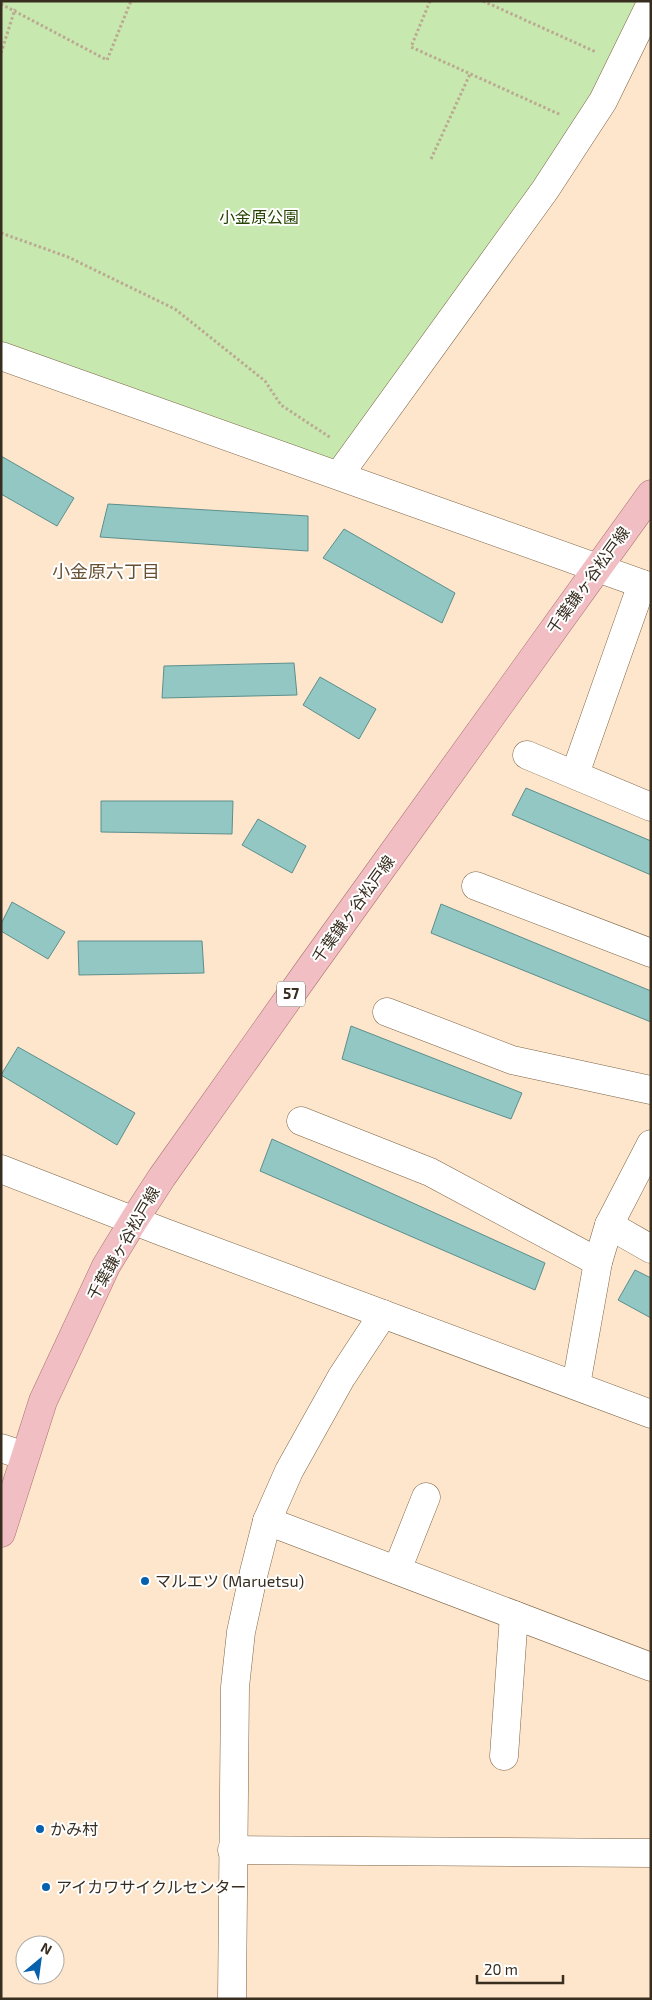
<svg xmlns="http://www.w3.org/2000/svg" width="652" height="2000" font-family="'Exo 2','Noto Sans JP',sans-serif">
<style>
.green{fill:#c7e8ae}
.building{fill:#93c7c4;stroke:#5c8f8c}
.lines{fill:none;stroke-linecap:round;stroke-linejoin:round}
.minor-casing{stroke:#7c6345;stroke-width:29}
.major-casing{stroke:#aa7071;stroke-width:29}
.path{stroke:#bba992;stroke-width:3;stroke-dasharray:2.5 2.5;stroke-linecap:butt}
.minor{stroke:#fff;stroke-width:28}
.major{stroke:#f1bec4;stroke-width:28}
.poi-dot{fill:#0760ae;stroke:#fff;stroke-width:2}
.labels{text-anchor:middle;stroke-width:4;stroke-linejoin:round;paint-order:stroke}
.shield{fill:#fff;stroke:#746d63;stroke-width:1}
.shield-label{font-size:15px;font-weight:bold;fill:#382e20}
.park-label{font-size:16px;fill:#264401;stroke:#fff}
.street-label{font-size:16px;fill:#382e20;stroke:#fff}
.poi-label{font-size:16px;fill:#382e20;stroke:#fff;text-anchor:start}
.neighbourhood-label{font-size:18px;fill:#685133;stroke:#fff}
</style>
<rect width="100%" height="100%" fill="#fde6cb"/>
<polygon class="green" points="1,1 651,1 625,57 339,475 1,356"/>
<g class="building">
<polygon points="1,456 74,498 57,526 1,494"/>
<polygon points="108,504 308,516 308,551 100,537"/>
<polygon points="344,529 455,593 442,623 323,558"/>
<polygon points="294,663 297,695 162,698 164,666"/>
<polygon points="320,677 376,709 359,739 303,705"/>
<polygon points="526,788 651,841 651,875 512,815"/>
<polygon points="101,801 233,801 232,834 101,832"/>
<polygon points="258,819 306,846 292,873 242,845"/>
<polygon points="12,902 65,932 48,959 1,931 1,924"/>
<polygon points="441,904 651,991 651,1022 431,933"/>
<polygon points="78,941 202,941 204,973 79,975"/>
<polygon points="351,1026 522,1093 511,1119 342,1059"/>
<polygon points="18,1047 135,1113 117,1145 1,1075"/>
<polygon points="272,1139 545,1263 535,1290 260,1171"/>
<polygon points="635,1270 651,1278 651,1318 618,1300"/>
</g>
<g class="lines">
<defs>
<g id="minor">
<polyline points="1,356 651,587"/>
<polyline points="339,475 545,190 603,101 651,3"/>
<polyline points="527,755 651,807"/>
<polyline points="575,774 642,584"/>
<polyline points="476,886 651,953"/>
<polyline points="387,1012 512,1060 651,1090"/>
<polyline points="301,1121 430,1172 598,1262"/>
<polyline points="1,1169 163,1232 651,1414"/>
<polyline points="609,1225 651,1249"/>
<polyline points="576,1385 598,1262 609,1225 651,1144"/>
<polyline points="1,1448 25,1456"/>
<polyline points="267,1521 651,1667"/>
<polyline points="397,1570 426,1497"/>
<polyline points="504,1756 514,1615"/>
<polyline points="232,1850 651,1853"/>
<polyline points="232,1999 235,1687 241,1632 254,1572 267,1521 289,1471 341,1378 383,1314"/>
</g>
<polyline id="major" points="1,1533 43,1401 106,1266 134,1220 162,1177 310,968 651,494"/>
</defs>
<use href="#minor" class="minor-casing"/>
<use href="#major" class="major-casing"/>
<g class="path">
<polyline points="430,1 411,47 561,115"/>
<polyline points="483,1 596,52"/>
<polyline points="1,4 107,60 131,1"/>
<polyline points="1,53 15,9"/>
<polyline points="431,159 470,74"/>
<polyline points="1,233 68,257 175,309 265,381 281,405 331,438"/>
</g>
<use href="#minor" class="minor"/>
<use href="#major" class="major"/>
</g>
<g class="poi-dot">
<circle cx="145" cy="1581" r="5"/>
<circle cx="40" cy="1829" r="5"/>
<circle cx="46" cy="1887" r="5"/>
</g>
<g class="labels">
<rect class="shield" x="277" y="981.5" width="28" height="25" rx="4"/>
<g class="shield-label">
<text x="291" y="999">57</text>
</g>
<g class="park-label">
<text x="259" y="223">小金原公園</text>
</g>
<g class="street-label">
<text transform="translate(588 580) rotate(-54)" y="6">千葉鎌ヶ谷松戸線</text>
<text transform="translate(353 909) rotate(-54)" y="6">千葉鎌ヶ谷松戸線</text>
<text transform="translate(123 1243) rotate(-60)" y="6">千葉鎌ヶ谷松戸線</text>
</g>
<g class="poi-label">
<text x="155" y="1587">マルエツ (Maruetsu)</text>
<text x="50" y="1835">かみ村</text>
<text x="56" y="1893">アイカワサイクルセンター</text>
</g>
<g class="neighbourhood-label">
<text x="106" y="578">小金原六丁目</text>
</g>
</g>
<rect width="652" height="2000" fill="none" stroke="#382e20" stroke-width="5"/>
<g transform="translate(40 1960) rotate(29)"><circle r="24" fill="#ffffff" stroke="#afaba6"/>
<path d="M0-4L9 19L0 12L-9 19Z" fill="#0760ae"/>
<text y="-8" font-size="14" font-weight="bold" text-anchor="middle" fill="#382e20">N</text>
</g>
<path d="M477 1975v8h86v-8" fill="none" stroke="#382e20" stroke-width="2.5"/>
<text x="484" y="1975" font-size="15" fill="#382e20" stroke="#ffffff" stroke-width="4" paint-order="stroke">20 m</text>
</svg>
